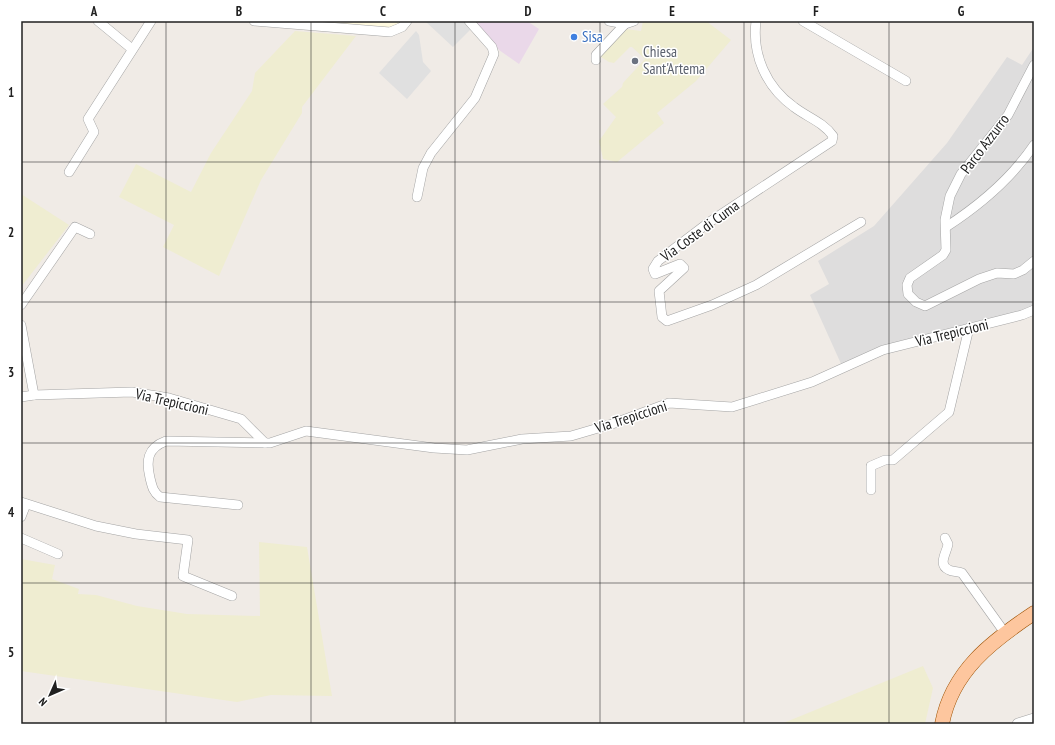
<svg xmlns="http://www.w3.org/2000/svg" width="1055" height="745" font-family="'PT Sans Narrow',sans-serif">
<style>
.residential{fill:#dedddd}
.industrial{fill:#ead8e9}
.education{fill:#fffae0}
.farmland{fill:#efedd1}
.parking{fill:#e0e0e0}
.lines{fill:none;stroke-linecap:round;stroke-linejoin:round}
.minor-casing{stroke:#a4a4a4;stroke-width:10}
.tertiary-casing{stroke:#a4a4a4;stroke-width:12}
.primary-casing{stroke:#9b5000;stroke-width:15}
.minor{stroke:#fff;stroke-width:9}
.tertiary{stroke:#fff;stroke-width:11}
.primary{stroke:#fdc69e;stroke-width:14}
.grid{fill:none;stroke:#202020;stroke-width:1;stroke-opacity:0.55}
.shop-dot{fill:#3f7fe0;stroke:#fff;stroke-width:1.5}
.worship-dot{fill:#6b7280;stroke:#fff;stroke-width:1.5}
.labels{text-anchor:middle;stroke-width:3;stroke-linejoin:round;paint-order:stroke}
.shop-label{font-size:15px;fill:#366cbe;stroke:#fff;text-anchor:start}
.worship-label{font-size:15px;fill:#5b616d;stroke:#fff;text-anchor:start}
.street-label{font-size:15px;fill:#202020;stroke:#fff}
.neatline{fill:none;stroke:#202020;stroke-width:1.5}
.grid-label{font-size:13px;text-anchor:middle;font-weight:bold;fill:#202020}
</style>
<rect width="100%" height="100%" fill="#f0ebe6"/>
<polygon class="residential" points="1034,47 1034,305 1020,312 842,366 810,295 829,284 818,261 874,226 947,143 1007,57 1022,65"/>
<polygon class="industrial" points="473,21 527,21 539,29 519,64 499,50"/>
<polygon class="education" points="310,21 402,21 390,30"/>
<g class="farmland">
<polygon points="643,21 706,21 731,40 696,81 657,113 664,123 617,162 603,159 599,141 616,117 603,104 622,87 623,83 645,59 632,47 630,47 614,63 609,62 601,57 600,55 626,29 641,31"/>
<polygon points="295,31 356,36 302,107 302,113 261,180 219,276 163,247 174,225 119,197 136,164 191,192 211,153 252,91 255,73"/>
<polygon points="21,194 69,225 21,287"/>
<polygon points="259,542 307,547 332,696 271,695 237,702 21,671 21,559 55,565 52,579 79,589 78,594 96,595 137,606 187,614 260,616"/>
<polygon points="923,666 933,688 925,724 781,724"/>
</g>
<g class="parking">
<polygon points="425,21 466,21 472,28 453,47"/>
<polygon points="416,31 419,35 423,62 431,71 407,99 379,73"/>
</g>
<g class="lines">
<defs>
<g id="minor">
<polyline points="98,21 132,49"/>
<polyline points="254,21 390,32 402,27 407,21"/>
<polyline points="609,21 625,24 634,21"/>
<path d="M756,21C752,55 766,87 794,107C807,117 823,122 833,136L832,141L708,223L658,261L653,269L655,274L680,264L684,268L659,291L662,317L667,321L712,305L756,285L861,222"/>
<polyline points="803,21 906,81"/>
<polyline points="596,60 596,55 625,24"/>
<polyline points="1034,65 1008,115 961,174 950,196 945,220 946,250 943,255 910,278 907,285 908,294 916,302 925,306 979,279 997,273 1014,274 1023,270 1034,261"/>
<polyline points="69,172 94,132 88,119 151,21"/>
<polyline points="417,197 423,168 431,153 475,98 494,54 492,47 469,21"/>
<path d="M946,227C980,205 1011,179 1034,145"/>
<polyline points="21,305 75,227 90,234"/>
<polyline points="21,325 34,395"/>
<polyline points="21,397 34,395 132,392 169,398 241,419 265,443"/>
<polyline points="871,490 871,466 885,460 893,460 949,412 969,328"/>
<polyline points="21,502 96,526 136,534 188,540 183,576 232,596"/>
<path d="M238,505L160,497C153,492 152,486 150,478C146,461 147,448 166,441L270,443L306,431L434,448L467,450L522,439L571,436L612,424L669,403L732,407L812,382L883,350L1022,315L1034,310"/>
<polyline points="21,517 26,504"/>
<polyline points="21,538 58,554"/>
<path d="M945,538L948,544C947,552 937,565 949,570C953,572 957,571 962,573L1005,633"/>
</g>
<polyline id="tertiary" points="1018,724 1034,719"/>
<path id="primary" d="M942,724C952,671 992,641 1034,613"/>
</defs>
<use href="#minor" class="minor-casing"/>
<use href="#tertiary" class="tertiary-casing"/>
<use href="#primary" class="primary-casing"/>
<use href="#minor" class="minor"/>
<use href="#tertiary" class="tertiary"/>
<use href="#primary" class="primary"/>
</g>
<path class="grid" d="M166,21V724M311,21V724M455,21V724M600,21V724M744,21V724M889,21V724M21,162H1034M21,302H1034M21,443H1034M21,583H1034"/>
<circle class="shop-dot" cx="574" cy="37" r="4"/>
<circle class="worship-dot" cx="635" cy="61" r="4"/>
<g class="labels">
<g class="shop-label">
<text x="582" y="42">Sisa</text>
</g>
<g class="worship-label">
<text x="643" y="57">Chiesa<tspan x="643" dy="17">Sant'Artema</tspan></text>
</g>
<g class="street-label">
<text transform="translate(985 144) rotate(-53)" y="5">Parco Azzurro</text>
<text transform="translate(700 231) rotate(-36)" y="5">Via Coste di Cuma</text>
<text transform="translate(952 333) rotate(-14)" y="5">Via Trepiccioni</text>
<text transform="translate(172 402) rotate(13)" y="5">Via Trepiccioni</text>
<text transform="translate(631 417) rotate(-18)" y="5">Via Trepiccioni</text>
</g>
</g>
<rect width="1055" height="745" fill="none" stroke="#ffffff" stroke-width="44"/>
<g transform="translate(50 695) rotate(225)" stroke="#ffffff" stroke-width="3" paint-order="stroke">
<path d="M0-3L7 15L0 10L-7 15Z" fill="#202020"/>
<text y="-6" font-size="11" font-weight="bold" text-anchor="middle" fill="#202020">N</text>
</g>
<rect x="22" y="22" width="1011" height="701" class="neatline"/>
<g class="grid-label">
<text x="94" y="16">A</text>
<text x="239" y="16">B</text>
<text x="383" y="16">C</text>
<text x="528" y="16">D</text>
<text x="672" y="16">E</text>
<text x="816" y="16">F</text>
<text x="961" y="16">G</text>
<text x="11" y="97">1</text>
<text x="11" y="237">2</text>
<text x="11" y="377">3</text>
<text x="11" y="517">4</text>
<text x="11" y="657">5</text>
</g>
</svg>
